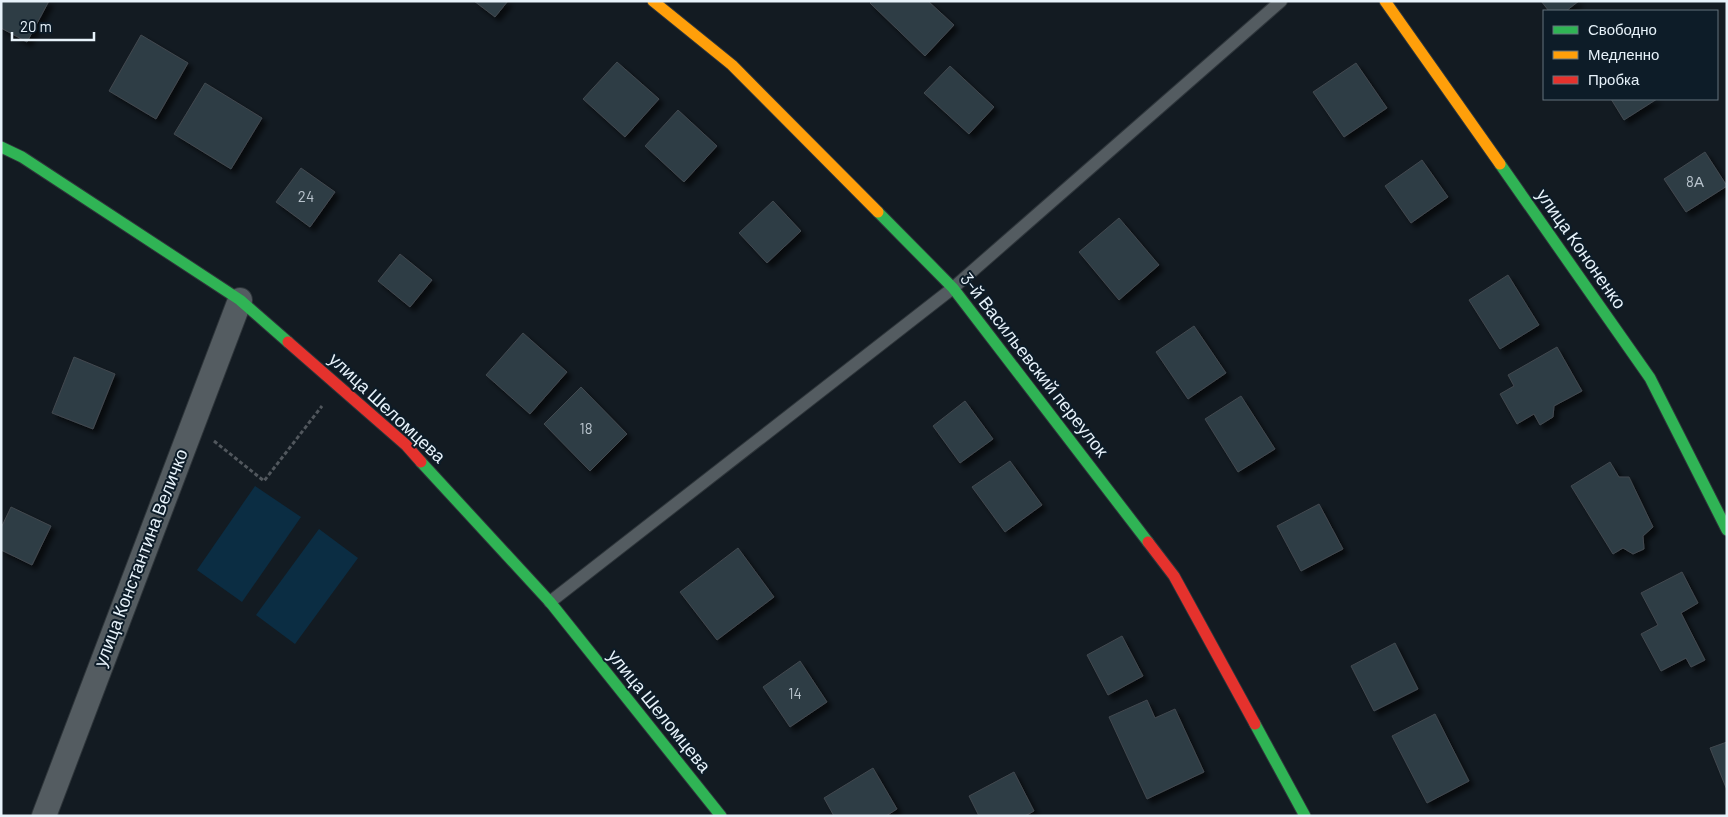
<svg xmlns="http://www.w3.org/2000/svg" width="1728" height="817" font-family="Barlow,sans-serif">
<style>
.green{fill:#0b2d43}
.building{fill:#2f3c45;stroke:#42494f;filter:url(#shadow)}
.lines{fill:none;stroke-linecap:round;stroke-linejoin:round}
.lane-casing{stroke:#2e353a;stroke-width:14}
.street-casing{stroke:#2e353a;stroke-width:26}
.fast-casing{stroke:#2e353a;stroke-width:13}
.slow-casing{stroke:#2e353a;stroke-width:13}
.jam-casing{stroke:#2e353a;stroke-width:13}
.path{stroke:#51575d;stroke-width:3;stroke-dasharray:4 2.5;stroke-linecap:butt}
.lane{stroke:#545c61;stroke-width:12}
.street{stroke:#545c61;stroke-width:24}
.fast{stroke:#30b455;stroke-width:11}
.slow{stroke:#ff9f0a;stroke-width:11}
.jam{stroke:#e5322d;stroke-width:11}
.labels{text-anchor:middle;stroke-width:4;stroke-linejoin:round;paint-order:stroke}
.number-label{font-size:15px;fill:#b9c4cd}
.street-label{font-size:18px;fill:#e7f2fa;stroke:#0d1c28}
</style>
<defs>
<filter id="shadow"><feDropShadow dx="4.5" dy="4.5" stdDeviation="2.5" flood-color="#0009"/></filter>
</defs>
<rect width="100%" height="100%" fill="#131b22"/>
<g class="green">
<polygon points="255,486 301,517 242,602 197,570"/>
<polygon points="319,529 358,558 295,644 256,615"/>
</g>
<g class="building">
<polygon points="1,1 49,1 27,42 1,28"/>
<polygon points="474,1 508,1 495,17"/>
<polygon points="872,1 928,1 954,25 925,56 870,3"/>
<polygon points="1541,1 1579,1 1566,11 1549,11"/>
<polygon points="141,35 188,63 156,119 109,91"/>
<polygon points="617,62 659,99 625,137 583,99"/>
<polygon points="1356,63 1387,108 1344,137 1313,92"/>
<polygon points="950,66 994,107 969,134 924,93"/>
<polygon points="205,83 262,118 231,169 174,134"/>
<polygon points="1611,99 1657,99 1624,120"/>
<polygon points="678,110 717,146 684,182 645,146"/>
<polygon points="1705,152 1727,186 1686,212 1664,179"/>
<polygon points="1422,160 1448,197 1411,223 1385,186"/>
<polygon points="301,168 335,192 310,227 276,202"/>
<polygon points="773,201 801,231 767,263 739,233"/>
<polygon points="1119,218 1159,265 1119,300 1079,252"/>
<polygon points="400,254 432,280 410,307 378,281"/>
<polygon points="1508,275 1539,325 1500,349 1469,300"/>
<polygon points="1194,326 1226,373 1188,399 1156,352"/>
<polygon points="523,333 567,372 530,414 486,375"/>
<polygon points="1557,347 1582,391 1554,406 1553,417 1540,425 1534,414 1517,424 1500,394 1514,386 1508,375"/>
<polygon points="74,357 115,374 93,429 52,413"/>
<polygon points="581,387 627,434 590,471 544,424"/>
<polygon points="1241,396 1275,449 1238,472 1205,419"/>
<polygon points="965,401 993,439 960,463 933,426"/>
<polygon points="1010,461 1042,505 1005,532 972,487"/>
<polygon points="1610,462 1619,477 1629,477 1653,527 1643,536 1644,549 1633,554 1623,548 1613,554 1571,486"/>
<polygon points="1319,504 1343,549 1301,571 1277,526"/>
<polygon points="11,507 51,526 32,565 1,550 1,528"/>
<polygon points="738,548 774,597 717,640 680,592"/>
<polygon points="1682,572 1698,603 1681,613 1705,660 1691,667 1686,658 1661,671 1641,634 1658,625 1641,593"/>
<polygon points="1122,636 1143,676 1108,695 1087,655"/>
<polygon points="1395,643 1418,689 1374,711 1351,666"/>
<polygon points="800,661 827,702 790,727 763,687"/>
<polygon points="1147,700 1155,718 1175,709 1204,772 1147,799 1109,717"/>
<polygon points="1435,714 1469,781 1427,803 1392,736"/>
<polygon points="1727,742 1727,790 1710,748"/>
<polygon points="873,768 897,809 886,816 834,816 824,798"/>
<polygon points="1014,772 1034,811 1025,816 979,816 969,796"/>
</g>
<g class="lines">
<defs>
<polyline id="lane" points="550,602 953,288 1281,1"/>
<polyline id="street" points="44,816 240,300"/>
<g id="fast">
<polyline points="1,147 22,157 240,300 288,342"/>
<polyline points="1500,164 1650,378 1727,530"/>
<polyline points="878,212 953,288 1148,542"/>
<polyline points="421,462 550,602 721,816"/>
<polyline points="1255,724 1305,816"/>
</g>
<g id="slow">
<polyline points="653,1 732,65 878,212"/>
<polyline points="1385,1 1500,164"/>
</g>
<g id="jam">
<polyline points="288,342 406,445 421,462"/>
<polyline points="1148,542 1174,576 1255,724"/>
</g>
</defs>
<use href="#lane" class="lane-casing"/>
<use href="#street" class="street-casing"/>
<use href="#fast" class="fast-casing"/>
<use href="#slow" class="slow-casing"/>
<use href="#jam" class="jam-casing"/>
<polyline class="path" points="214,441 264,481 322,406"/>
<use href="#lane" class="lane"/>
<use href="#street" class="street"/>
<use href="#fast" class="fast"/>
<use href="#slow" class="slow"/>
<use href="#jam" class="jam"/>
</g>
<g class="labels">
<g class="number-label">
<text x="1695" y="187">8А</text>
<text x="306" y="202">24</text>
<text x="586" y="434">18</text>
<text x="795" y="699">14</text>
</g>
<g class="street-label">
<text transform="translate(1581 249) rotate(55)" y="6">улица Кононенко</text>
<text transform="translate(1034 365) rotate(52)" y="6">3-й Васильевский переулок</text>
<text transform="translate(387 408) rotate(43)" y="6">улица Шеломцева</text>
<text transform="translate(141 558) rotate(-69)" y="6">улица Константина Величко</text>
<text transform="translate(659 711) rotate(51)" y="6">улица Шеломцева</text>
</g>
</g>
<rect width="1728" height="817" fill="none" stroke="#e7f2fa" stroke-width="5"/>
<rect x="1543" y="10" width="175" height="90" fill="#0d1c28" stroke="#64727c"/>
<rect x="1553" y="26" width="25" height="8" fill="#30b455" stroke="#64727c"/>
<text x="1588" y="35" font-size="15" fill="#e7f2fa">Свободно</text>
<rect x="1553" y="51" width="25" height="8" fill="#ff9f0a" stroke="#64727c"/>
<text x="1588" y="60" font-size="15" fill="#e7f2fa">Медленно</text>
<rect x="1553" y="76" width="25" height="8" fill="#e5322d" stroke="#64727c"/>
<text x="1588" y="85" font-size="15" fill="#e7f2fa">Пробка</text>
<path d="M12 32v8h82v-8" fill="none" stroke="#e7f2fa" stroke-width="2.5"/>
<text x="20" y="32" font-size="15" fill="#e7f2fa" stroke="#0d1c28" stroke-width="4" paint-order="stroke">20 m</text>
</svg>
